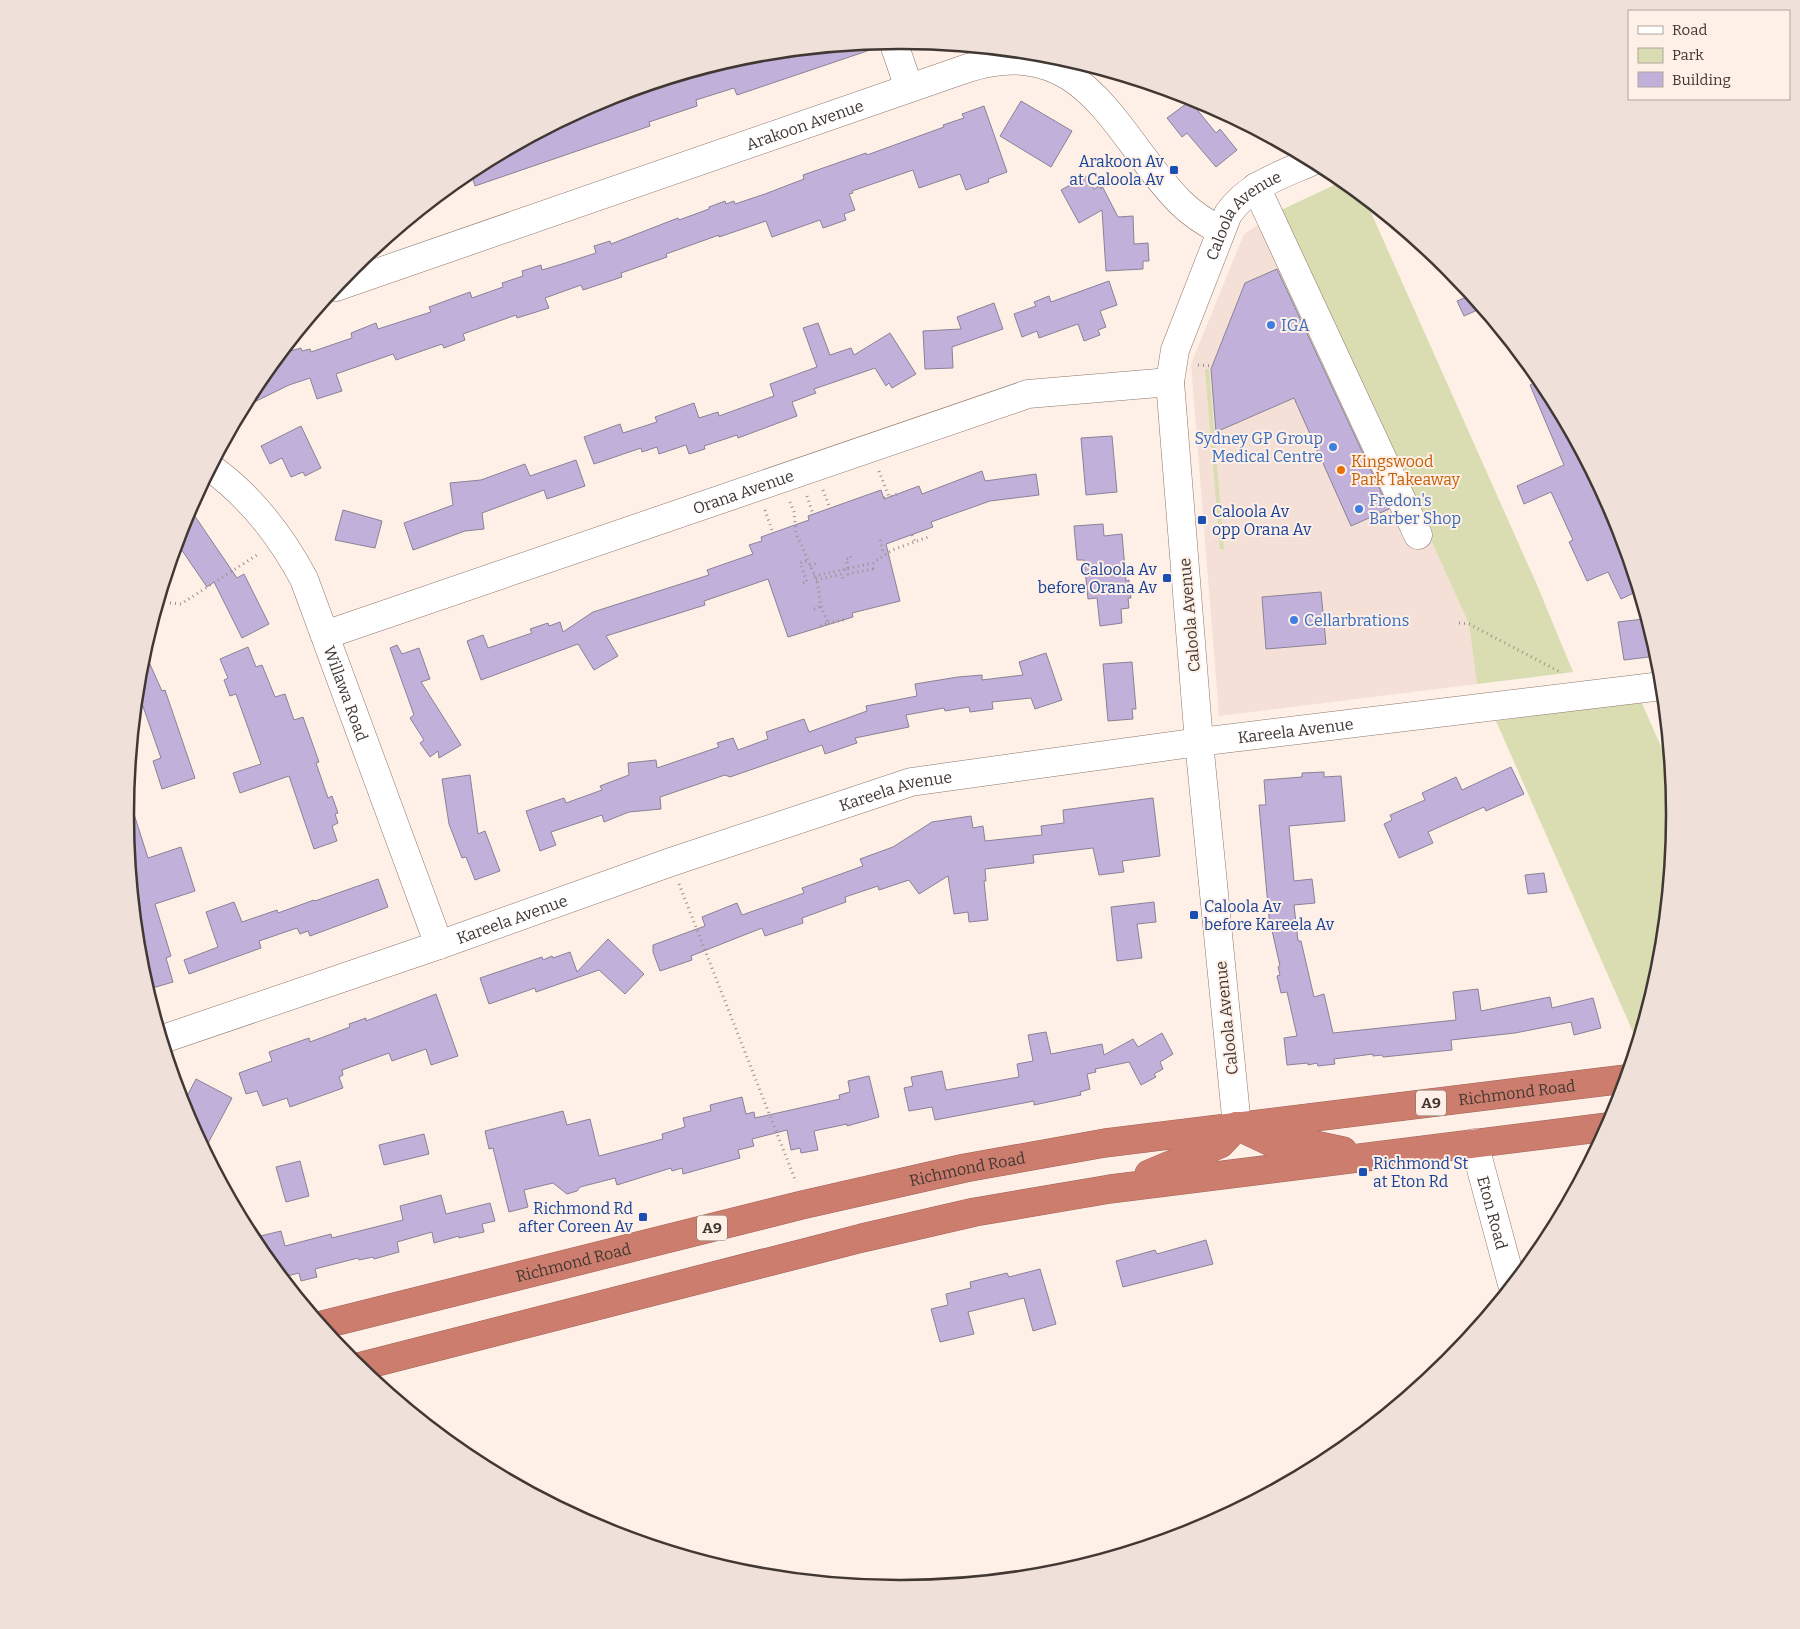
<svg xmlns="http://www.w3.org/2000/svg" width="1800" height="1629" font-family="Bitter,serif">
<style>
.built{fill:#f4e0d6}
.green{fill:#d9ddb1}
.building{fill:#c1b1da;stroke:#898296}
.lines{fill:none;stroke-linecap:round;stroke-linejoin:round}
.minor-casing{stroke:#8c776b;stroke-width:29}
.highway-casing{stroke:#9c6559;stroke-width:29}
.path{stroke:#9d918b;stroke-width:3;stroke-dasharray:1 4;stroke-linecap:butt}
.minor{stroke:#fff;stroke-width:28}
.highway{stroke:#cd7d6d;stroke-width:28}
.transit-dot{fill:#1a4fb4;stroke:#feefe7;stroke-width:2}
.shop-dot{fill:#3f7fe0;stroke:#feefe7;stroke-width:2}
.food-dot{fill:#e8710a;stroke:#feefe7;stroke-width:2}
.labels{text-anchor:middle;stroke-width:4;stroke-linejoin:round;paint-order:stroke}
.shield{fill:#feefe7;stroke:#7a6f69;stroke-width:1}
.shield-label{font-size:15px;font-weight:bold;fill:#413833}
.street-label{font-size:16px;fill:#413833;stroke:#feefe7}
.transit-label{font-size:16px;fill:#164399;stroke:#feefe7;text-anchor:end}
.shop-label{font-size:16px;fill:#366cbe;stroke:#feefe7;text-anchor:start}
.food-label{font-size:16px;fill:#c56008;stroke:#feefe7;text-anchor:start}
.rim{fill:none;stroke:#413833;stroke-width:2.5}
</style>
<rect width="100%" height="100%" fill="#feefe7"/>
<polygon class="built" points="1281,210 1469,624 1477,684 1219,716 1191,364 1244,234"/>
<g class="green">
<polygon points="1343,181 1365,199 1537,585 1573,672 1477,684 1469,624 1281,210"/>
<polygon points="1205,369 1209,369 1224,549 1220,549"/>
<polygon points="1641,701 1670,767 1674,815 1660,966 1637,1041 1496,721"/>
</g>
<g class="building">
<polygon points="871,43 873,49 737,95 734,88 696,100 697,106 649,122 650,126 475,186 470,170 604,99 749,55"/>
<polygon points="1021,101 1072,131 1051,167 1000,136"/>
<polygon points="1190,101 1216,133 1220,129 1237,150 1216,167 1187,133 1182,137 1167,118"/>
<polygon points="984,106 1007,172 988,179 989,182 966,190 960,174 919,188 913,170 852,191 853,193 849,194 855,210 844,214 846,220 823,228 820,220 772,237 766,221 719,237 719,235 666,254 667,257 621,273 622,277 583,290 581,285 545,298 549,308 517,318 516,315 463,334 465,340 444,348 442,344 396,360 393,354 336,374 342,391 317,399 310,378 289,385 244,407 256,384 280,354 301,348 302,351 310,349 311,352 352,338 351,333 376,323 378,329 431,312 429,307 470,292 472,298 503,287 502,283 523,276 522,271 541,265 542,270 562,264 596,253 594,246 610,241 611,244 678,218 679,220 709,209 709,207 725,201 726,204 734,201 735,204 765,194 804,179 803,175 866,153 867,155 944,127 943,125 964,118 962,114"/>
<polygon points="1087,176 1094,189 1099,186 1101,189 1101,184 1118,217 1133,216 1134,244 1148,243 1149,261 1143,261 1143,269 1106,271 1102,210 1079,223 1061,190"/>
<polygon points="1277,269 1389,509 1351,526 1294,398 1216,432 1211,369 1245,283"/>
<polygon points="1109,281 1117,305 1100,311 1106,327 1098,330 1100,335 1084,341 1078,324 1039,338 1037,331 1022,337 1014,314 1036,306 1034,302 1049,296 1051,302"/>
<polygon points="1471,295 1482,308 1464,316 1457,301"/>
<polygon points="994,303 1003,329 952,347 953,368 925,369 923,331 961,329 957,317"/>
<polygon points="818,323 830,355 851,348 854,355 890,333 916,374 892,388 889,383 886,386 875,368 814,389 816,393 792,402 797,416 738,438 737,435 704,446 705,449 689,454 686,445 659,454 657,447 642,452 641,448 594,464 584,437 620,424 623,433 657,422 655,417 694,403 699,418 718,412 719,416 774,396 770,384 817,367 803,328"/>
<polygon points="1540,380 1616,518 1638,591 1621,599 1608,572 1587,581 1569,542 1573,540 1551,492 1524,504 1517,486 1564,465 1530,385"/>
<polygon points="301,426 321,468 305,476 303,472 291,477 282,458 270,464 261,446"/>
<polygon points="1112,436 1117,492 1086,495 1081,438"/>
<polygon points="576,460 585,486 547,499 544,490 482,513 484,529 465,531 413,550 404,523 453,505 450,483 481,480 525,464 530,476"/>
<polygon points="982,471 985,481 1036,474 1039,495 990,501 931,522 933,527 886,544 900,601 852,613 853,617 788,637 768,579 704,601 705,605 606,636 618,656 594,670 578,644 481,680 467,641 483,635 488,648 532,633 530,629 548,623 549,626 560,622 563,632 593,612 709,575 707,570 753,554 749,545 762,541 761,537 809,520 808,516 881,490 884,499 919,486 922,494"/>
<polygon points="190,509 237,578 244,574 269,624 242,638 214,582 207,587 177,543"/>
<polygon points="343,510 382,521 375,548 335,540"/>
<polygon points="1103,524 1104,536 1122,534 1126,581 1129,580 1131,598 1128,598 1129,608 1121,609 1122,623 1100,626 1097,598 1088,599 1084,560 1077,560 1074,526"/>
<polygon points="1321,592 1326,644 1266,649 1262,597"/>
<polygon points="1644,619 1645,629 1648,629 1649,640 1652,640 1657,656 1624,660 1618,622"/>
<polygon points="397,645 402,654 419,648 430,679 421,682 461,745 439,758 438,751 430,757 420,743 424,740 410,718 414,715 390,648"/>
<polygon points="248,647 256,667 262,665 275,697 285,694 294,720 303,717 319,762 316,763 328,798 332,796 338,813 335,814 338,823 332,826 337,841 314,849 289,776 240,793 233,773 261,764 236,694 230,696 224,680 228,678 220,659"/>
<polygon points="144,651 162,691 165,690 195,778 162,789 153,761 161,758 138,692 140,663"/>
<polygon points="1046,653 1062,700 1035,709 1031,698 992,702 993,709 970,712 969,707 945,711 944,708 906,715 909,727 855,738 857,743 825,754 822,745 730,777 725,775 660,797 661,809 629,812 604,822 602,815 551,832 556,845 540,851 526,811 564,798 566,803 602,790 600,786 629,775 628,763 656,760 657,768 719,747 717,743 733,738 738,750 768,739 766,732 804,719 809,732 867,711 866,706 917,696 915,684 958,677 982,675 982,680 1023,675 1019,662"/>
<polygon points="1132,662 1136,709 1132,709 1133,719 1108,721 1103,664"/>
<polygon points="1511,767 1524,794 1486,811 1484,807 1428,832 1433,843 1399,858 1384,824 1392,820 1390,815 1425,800 1422,793 1456,777 1462,790"/>
<polygon points="1324,772 1324,777 1341,776 1345,821 1289,826 1294,881 1312,879 1315,903 1294,905 1298,941 1301,941 1314,997 1324,994 1333,1033 1456,1020 1453,992 1478,989 1481,1011 1550,997 1552,1008 1593,998 1601,1028 1574,1035 1571,1022 1515,1033 1451,1040 1452,1050 1383,1057 1382,1055 1373,1056 1373,1054 1334,1059 1335,1064 1318,1066 1317,1063 1308,1065 1308,1063 1287,1065 1284,1038 1297,1036 1287,992 1281,993 1277,976 1280,975 1278,967 1280,966 1269,917 1259,805 1266,805 1264,780 1302,777 1302,773"/>
<polygon points="470,775 478,834 485,831 500,871 475,880 466,857 462,858 449,824 442,779"/>
<polygon points="1153,798 1160,856 1122,861 1124,872 1099,875 1093,848 1033,855 1034,863 985,869 986,881 984,881 988,920 969,922 968,912 954,914 948,876 919,894 909,880 879,890 878,886 845,897 846,902 802,918 803,923 765,936 762,928 691,956 692,960 660,971 653,952 653,945 705,926 702,917 737,903 742,915 804,893 802,888 863,866 860,859 893,847 932,822 971,816 973,828 983,826 985,841 1042,835 1041,826 1064,823 1063,810"/>
<polygon points="133,811 148,858 181,847 195,891 155,904 171,956 166,958 173,982 149,989 139,955 126,814"/>
<polygon points="1544,873 1547,892 1528,894 1525,875"/>
<polygon points="378,879 388,907 310,936 308,931 300,934 297,928 259,941 261,948 189,974 184,960 218,947 206,912 234,902 242,922 277,910 278,913 314,900 315,901"/>
<polygon points="1154,902 1156,922 1137,924 1142,958 1117,961 1111,907"/>
<polygon points="608,939 644,974 625,994 599,970 536,992 535,988 489,1004 480,978 542,957 543,960 552,956 553,958 570,952 577,972"/>
<polygon points="436,994 458,1056 431,1065 426,1049 392,1061 389,1053 342,1070 343,1075 339,1077 343,1088 290,1107 287,1098 263,1106 257,1091 246,1094 239,1073 272,1061 269,1052 309,1038 310,1042 350,1027 349,1024 366,1018 366,1021"/>
<polygon points="1046,1032 1051,1054 1102,1044 1104,1055 1133,1039 1138,1047 1162,1033 1173,1054 1160,1062 1163,1069 1154,1074 1156,1077 1141,1085 1129,1062 1095,1069 1096,1072 1087,1074 1090,1089 1080,1092 1081,1095 1034,1105 1034,1101 935,1120 932,1107 909,1111 904,1088 913,1086 911,1077 942,1071 946,1090 1019,1077 1017,1064 1033,1061 1028,1035"/>
<polygon points="869,1076 879,1117 847,1126 847,1124 814,1131 818,1150 801,1153 800,1148 791,1150 787,1130 752,1139 754,1146 738,1150 740,1158 683,1174 682,1168 672,1171 671,1168 617,1185 615,1178 580,1187 577,1191 567,1194 553,1183 524,1190 528,1207 509,1212 493,1148 489,1149 485,1131 563,1111 567,1125 590,1119 599,1156 663,1139 662,1134 685,1127 683,1118 711,1111 710,1105 742,1097 746,1114 754,1112 755,1118 840,1099 839,1095 850,1092 848,1081"/>
<polygon points="196,1079 232,1098 205,1149 186,1113 190,1105 184,1102"/>
<polygon points="424,1134 429,1154 384,1165 379,1145"/>
<polygon points="300,1161 309,1196 286,1202 276,1167"/>
<polygon points="441,1195 446,1214 490,1203 495,1221 482,1224 484,1232 459,1238 459,1236 434,1243 432,1232 397,1242 399,1252 374,1259 373,1257 359,1260 358,1258 315,1269 317,1277 301,1281 299,1273 283,1277 252,1238 281,1231 285,1246 331,1234 332,1238 403,1220 400,1206"/>
<polygon points="1206,1240 1213,1264 1123,1287 1116,1261 1155,1250 1157,1254"/>
<polygon points="1040,1269 1056,1324 1033,1331 1024,1298 968,1312 974,1334 940,1342 931,1309 948,1305 946,1294 971,1288 970,1282 1007,1273 1009,1277"/>
</g>
<g class="lines">
<defs>
<g id="minor">
<polyline points="893,41 909,88"/>
<polyline points="1256,187 1418,535"/>
<path id="s1" d="M336,287L968,68C1087,32 1114,135 1180,202C1192,214 1206,223 1221,231"/>
<path id="s2" d="M211,468C251,497 281,536 304,579L439,945"/>
<path id="s3" d="M325,635L1028,394L1170,382"/>
<path id="s4" d="M163,1039L439,945L671,862L911,782L1199,742L1662,686"/>
<path id="s5" d="M1237,1126L1199,742L1170,382L1175,350L1228,214C1248,185 1281,175 1313,161"/>
<path id="s6" d="M1474,1143L1512,1284"/>
</g>
<g id="highway">
<polyline points="1237,1126 1273,1143 1315,1145 1343,1151"/>
<polyline points="1149,1174 1220,1144 1237,1126"/>
<path id="s7" d="M322,1325L802,1205L965,1168L1105,1143L1625,1079"/>
<polyline points="358,1367 862,1238 975,1212 1110,1189 1607,1127"/>
</g>
</defs>
<use href="#minor" class="minor-casing"/>
<use href="#highway" class="highway-casing"/>
<g class="path">
<polyline points="1198,365 1212,366"/>
<polyline points="879,471 889,497 900,493"/>
<polyline points="823,490 830,509"/>
<polyline points="807,496 813,514"/>
<polyline points="884,498 889,497"/>
<polyline points="790,502 794,512 796,533 817,581 821,606 828,623 820,626"/>
<polyline points="765,510 772,530"/>
<polyline points="912,535 915,542"/>
<polyline points="880,540 884,554"/>
<polyline points="810,566 817,563 817,561"/>
<polyline points="848,568 846,559 851,558 849,555"/>
<polyline points="846,569 848,574 873,569 874,573"/>
<polyline points="814,576 873,563 892,550 931,536"/>
<polyline points="816,580 842,574 843,579"/>
<polyline points="803,583 807,582 800,563 807,561"/>
<polyline points="170,603 181,604 260,553"/>
<polyline points="814,609 821,606"/>
<polyline points="828,623 847,619"/>
<polyline points="1459,623 1469,624 1562,673"/>
<polyline points="679,884 796,1182"/>
</g>
<use href="#minor" class="minor"/>
<use href="#highway" class="highway"/>
</g>
<g class="transit-dot">
<rect x="1169" y="165" width="10" height="10" rx="2.5"/>
<rect x="1197" y="515" width="10" height="10" rx="2.5"/>
<rect x="1162" y="573" width="10" height="10" rx="2.5"/>
<rect x="1189" y="910" width="10" height="10" rx="2.5"/>
<rect x="1358" y="1167" width="10" height="10" rx="2.5"/>
<rect x="638" y="1212" width="10" height="10" rx="2.5"/>
</g>
<g class="shop-dot">
<circle cx="1271" cy="325" r="5"/>
<circle cx="1333" cy="447" r="5"/>
<circle cx="1359" cy="509" r="5"/>
<circle cx="1294" cy="620" r="5"/>
</g>
<circle class="food-dot" cx="1341" cy="470" r="5"/>
<g class="labels">
<g class="shield">
<rect x="1416" y="1090.5" width="30" height="25" rx="4"/>
<rect x="697" y="1215.5" width="30" height="25" rx="4"/>
</g>
<g class="shield-label">
<text x="1431" y="1108">A9</text>
<text x="712" y="1233">A9</text>
</g>
<g class="street-label">
<text dy="6" stroke="none"><textPath href="#s1" startOffset="496">Arakoon Avenue</textPath></text>
<text dy="6" stroke="none"><textPath href="#s5" startOffset="934">Caloola Avenue</textPath></text>
<text dy="6" stroke="none"><textPath href="#s3" startOffset="442">Orana Avenue</textPath></text>
<text transform="translate(1189 615) rotate(-95)" y="6">Caloola Avenue</text>
<text dy="6" stroke="none"><textPath href="#s2" startOffset="268">Willawa Road</textPath></text>
<text dy="6" stroke="none"><textPath href="#s4" startOffset="1179">Kareela Avenue</textPath></text>
<text dy="6" stroke="none"><textPath href="#s4" startOffset="774">Kareela Avenue</textPath></text>
<text dy="6" stroke="none"><textPath href="#s4" startOffset="369">Kareela Avenue</textPath></text>
<text transform="translate(1226 1018) rotate(-96)" y="6">Caloola Avenue</text>
<text dy="6" stroke="none"><textPath href="#s7" startOffset="1219">Richmond Road</textPath></text>
<text dy="6" stroke="none"><textPath href="#s7" startOffset="664">Richmond Road</textPath></text>
<text dy="6" stroke="none"><textPath href="#s6" startOffset="72">Eton Road</textPath></text>
<text dy="6" stroke="none"><textPath href="#s7" startOffset="259">Richmond Road</textPath></text>
</g>
<g class="transit-label">
<text x="1164" y="167">Arakoon Av<tspan x="1164" dy="18">at Caloola Av</tspan></text>
<text x="1212" y="517" text-anchor="start">Caloola Av<tspan x="1212" dy="18">opp Orana Av</tspan></text>
<text x="1157" y="575">Caloola Av<tspan x="1157" dy="18">before Orana Av</tspan></text>
<text x="1204" y="912" text-anchor="start">Caloola Av<tspan x="1204" dy="18">before Kareela Av</tspan></text>
<text x="1373" y="1169" text-anchor="start">Richmond St<tspan x="1373" dy="18">at Eton Rd</tspan></text>
<text x="633" y="1214">Richmond Rd<tspan x="633" dy="18">after Coreen Av</tspan></text>
</g>
<g class="shop-label">
<text x="1281" y="331">IGA</text>
<text x="1323" y="444" text-anchor="end">Sydney GP Group<tspan x="1323" dy="18">Medical Centre</tspan></text>
<text x="1369" y="506">Fredon's<tspan x="1369" dy="18">Barber Shop</tspan></text>
<text x="1304" y="626">Cellarbrations</text>
</g>
<g class="food-label">
<text x="1351" y="467">Kingswood<tspan x="1351" dy="18">Park Takeaway</tspan></text>
</g>
</g>
<path d="M0 0H1800V1629H0ZM899 49H901A765 765 0 0 1 1666 814V815A765 765 0 0 1 901 1580H899A765 765 0 0 1 134 815V814A765 765 0 0 1 899 49Z" fill="#efe0d9" fill-rule="evenodd"/>
<path class="rim" d="M899 49H901A765 765 0 0 1 1666 814V815A765 765 0 0 1 901 1580H899A765 765 0 0 1 134 815V814A765 765 0 0 1 899 49Z"/>
<rect x="1628" y="10" width="162" height="90" fill="#feefe7" stroke="#b2a69f"/>
<rect x="1638" y="26" width="25" height="8" fill="#ffffff" stroke="#b2a69f"/>
<text x="1672" y="35" font-size="15" fill="#413833">Road</text>
<rect x="1638" y="48" width="25" height="15" fill="#d9ddb1" stroke="#b2a69f"/>
<text x="1672" y="60" font-size="15" fill="#413833">Park</text>
<rect x="1638" y="72" width="25" height="15" fill="#c1b1da" stroke="#b2a69f"/>
<text x="1672" y="85" font-size="15" fill="#413833">Building</text>
</svg>
